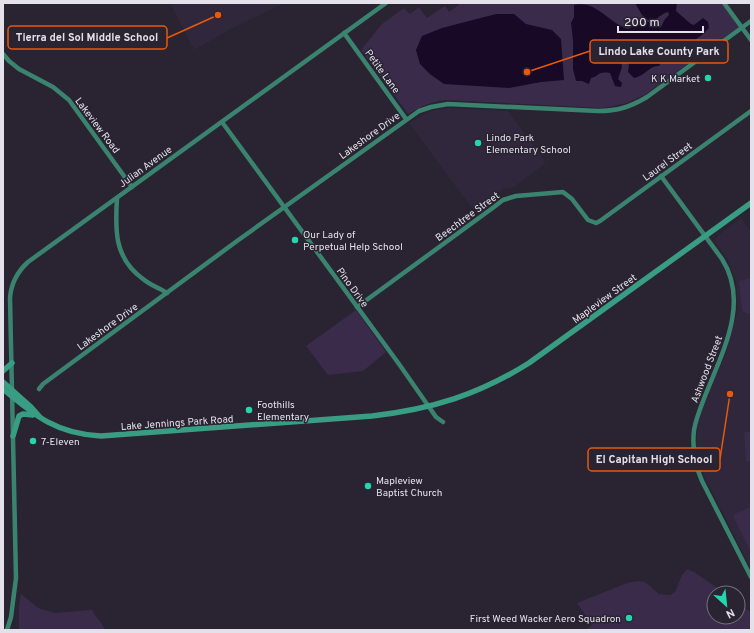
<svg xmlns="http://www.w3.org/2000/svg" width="754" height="633" font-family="Overpass,sans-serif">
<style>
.built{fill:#31273c}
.green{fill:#3a2b4b}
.water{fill:#180926}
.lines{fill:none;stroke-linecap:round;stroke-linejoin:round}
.secondary{stroke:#3a846f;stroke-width:4.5}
.primary{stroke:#399d83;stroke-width:5.5}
.poi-dot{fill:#25d5ae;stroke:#292332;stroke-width:1.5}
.labels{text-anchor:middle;stroke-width:3;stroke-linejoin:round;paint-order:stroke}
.street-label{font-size:10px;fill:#e5e1eb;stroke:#292332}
.poi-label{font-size:10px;fill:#e5e1eb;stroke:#292332;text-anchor:start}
.leader{fill:none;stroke:#e8590c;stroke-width:1.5}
.callout-dot{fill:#e8590c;stroke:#292332;stroke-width:1.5}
.callout{fill:#292332;stroke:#e8590c;stroke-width:1.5}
.callout-label{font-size:11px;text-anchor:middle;font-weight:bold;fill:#e5e1eb}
</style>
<rect width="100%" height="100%" fill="#292332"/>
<g class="built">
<polygon points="170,3 285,3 234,27 194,50"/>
<polygon points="448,108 508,111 546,163 511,189 504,188 475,210 471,207 409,123 430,111"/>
<polygon points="741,218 751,232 751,564 749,565 704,476 696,452 697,427 703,407 726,353 738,309 736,282 728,260 714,240 720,234"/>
</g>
<g class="green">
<path d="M461,3H722L739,27L646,94L627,103L603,108L446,100C430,102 422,106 408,114L361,50L382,24L404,8L410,14L419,7L427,18L445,6L449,12Z"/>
<polygon points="751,278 751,314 745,313 742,310 739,281"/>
<polygon points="356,310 386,352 363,371 328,375 306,346"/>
<polygon points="744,432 751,432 751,461 746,461"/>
<polygon points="751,507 751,552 734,518 734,514"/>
<path d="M687,569L694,572L725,593H714V617H738V601L751,613V630H586L592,625L577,603L627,583C648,579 644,582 659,594L670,595L675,592L682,575Z"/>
<path d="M21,594L38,608L55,613L92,610C96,618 102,622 105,630H19V605Z"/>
</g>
<g class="water">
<path d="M635,3H677L676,11L691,24L694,25L703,18L708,22L709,28L702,35L680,50L663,59L659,66C650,65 645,76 634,78L628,72L629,65L627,62H621L622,67L618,79L622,83L621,87L615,86L610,73C597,71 600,76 591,78L589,84L582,81H576L573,69V40L571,23L574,17V5C597,0 608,23 628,29C635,25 640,20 649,22C653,24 656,27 661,27L665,19L669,15L668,12C660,14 656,22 648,20L642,15Z"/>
<polygon points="496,14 514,14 526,24 552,30 561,39 564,80 541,82 509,88 444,84 430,74 420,64 416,50 422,36 442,28"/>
</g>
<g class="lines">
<g class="secondary">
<polyline points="724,3 751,40"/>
<polyline points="344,33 406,119"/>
<polyline points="3,54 9,61 19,69 53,87 69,100 132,187"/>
<polyline points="222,122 399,364 436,417 443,422"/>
<path d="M661,176L722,259C750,303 722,353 705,396C701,407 696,418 694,430C692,448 695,465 702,481L751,577"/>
<path d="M117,198C115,230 114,258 143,279C150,285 159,288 167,293"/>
<polyline points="357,307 494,207 503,200 516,196 563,192 572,199 588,220 596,223 600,221 751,111"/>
<path d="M39,389L43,384L237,241L419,111L431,107L448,104L598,111C618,111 630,107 647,97L751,21"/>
<path d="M7,630L11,617L16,578L10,298C11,284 17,272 28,262L386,3"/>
</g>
<g class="primary">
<polyline points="3,371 12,363"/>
<polyline points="3,382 31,407 39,416"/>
<path d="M3,389C35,416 57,434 101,436L372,416C432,409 478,395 529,363L751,203"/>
<polyline points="13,436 19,416 23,414 33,415"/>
</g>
</g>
<g class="poi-dot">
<circle cx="708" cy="78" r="4"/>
<circle cx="478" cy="143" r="4"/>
<circle cx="295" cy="240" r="4"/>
<circle cx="249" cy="410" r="4"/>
<circle cx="33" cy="441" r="4"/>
<circle cx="368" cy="486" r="4"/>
<circle cx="629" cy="618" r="4"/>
</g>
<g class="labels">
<g class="street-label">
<text transform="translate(383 71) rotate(54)" y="4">Petite Lane</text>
<text transform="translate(98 125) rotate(53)" y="4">Lakeview Road</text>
<text transform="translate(369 135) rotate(-36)" y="4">Lakeshore Drive</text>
<text transform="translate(667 161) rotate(-36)" y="4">Laurel Street</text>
<text transform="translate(145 166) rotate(-36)" y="4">Julian Avenue</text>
<text transform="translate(467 216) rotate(-36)" y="4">Beechtree Street</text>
<text transform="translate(353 287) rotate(54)" y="4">Pino Drive</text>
<text transform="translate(604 298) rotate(-36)" y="4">Mapleview Street</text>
<text transform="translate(107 326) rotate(-36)" y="4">Lakeshore Drive</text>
<text transform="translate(706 369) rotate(-69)" y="4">Ashwood Street</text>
<text transform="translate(177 422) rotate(-4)" y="4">Lake Jennings Park Road</text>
</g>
<g class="poi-label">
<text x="700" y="82" text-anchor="end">K K Market</text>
<text x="486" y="141">Lindo Park<tspan x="486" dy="12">Elementary School</tspan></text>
<text x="303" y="238">Our Lady of<tspan x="303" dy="12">Perpetual Help School</tspan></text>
<text x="257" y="408">Foothills<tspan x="257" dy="12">Elementary</tspan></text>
<text x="41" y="445">7-Eleven</text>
<text x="376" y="484">Mapleview<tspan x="376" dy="12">Baptist Church</tspan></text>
<text x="621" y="622" text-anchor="end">First Weed Wacker Aero Squadron</text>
</g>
</g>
<path class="leader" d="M218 15L167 38M527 72L590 51M730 394L720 459"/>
<g class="callout-dot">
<circle cx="218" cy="15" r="4"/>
<circle cx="527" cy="72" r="4"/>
<circle cx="730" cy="394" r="4"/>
</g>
<g class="callout">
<rect x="8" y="26" width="159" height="23" rx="4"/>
<rect x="590" y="40" width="138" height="23" rx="4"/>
<rect x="588" y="448" width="132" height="23" rx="4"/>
</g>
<g class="callout-label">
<text x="87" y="41">Tierra del Sol Middle School</text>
<text x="659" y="55">Lindo Lake County Park</text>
<text x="654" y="463">El Capitan High School</text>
</g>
<rect width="754" height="633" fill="none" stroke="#e5e1eb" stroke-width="8"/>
<g transform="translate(726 605) rotate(153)"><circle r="19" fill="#292332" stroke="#746f7c"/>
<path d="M0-3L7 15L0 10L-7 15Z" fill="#25d5ae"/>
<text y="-6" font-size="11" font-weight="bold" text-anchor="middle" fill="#e5e1eb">N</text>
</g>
<path d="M618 26v6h85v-6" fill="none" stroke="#e5e1eb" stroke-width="2"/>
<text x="624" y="26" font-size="12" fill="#e5e1eb" stroke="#292332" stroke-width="3" paint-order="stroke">200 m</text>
</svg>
